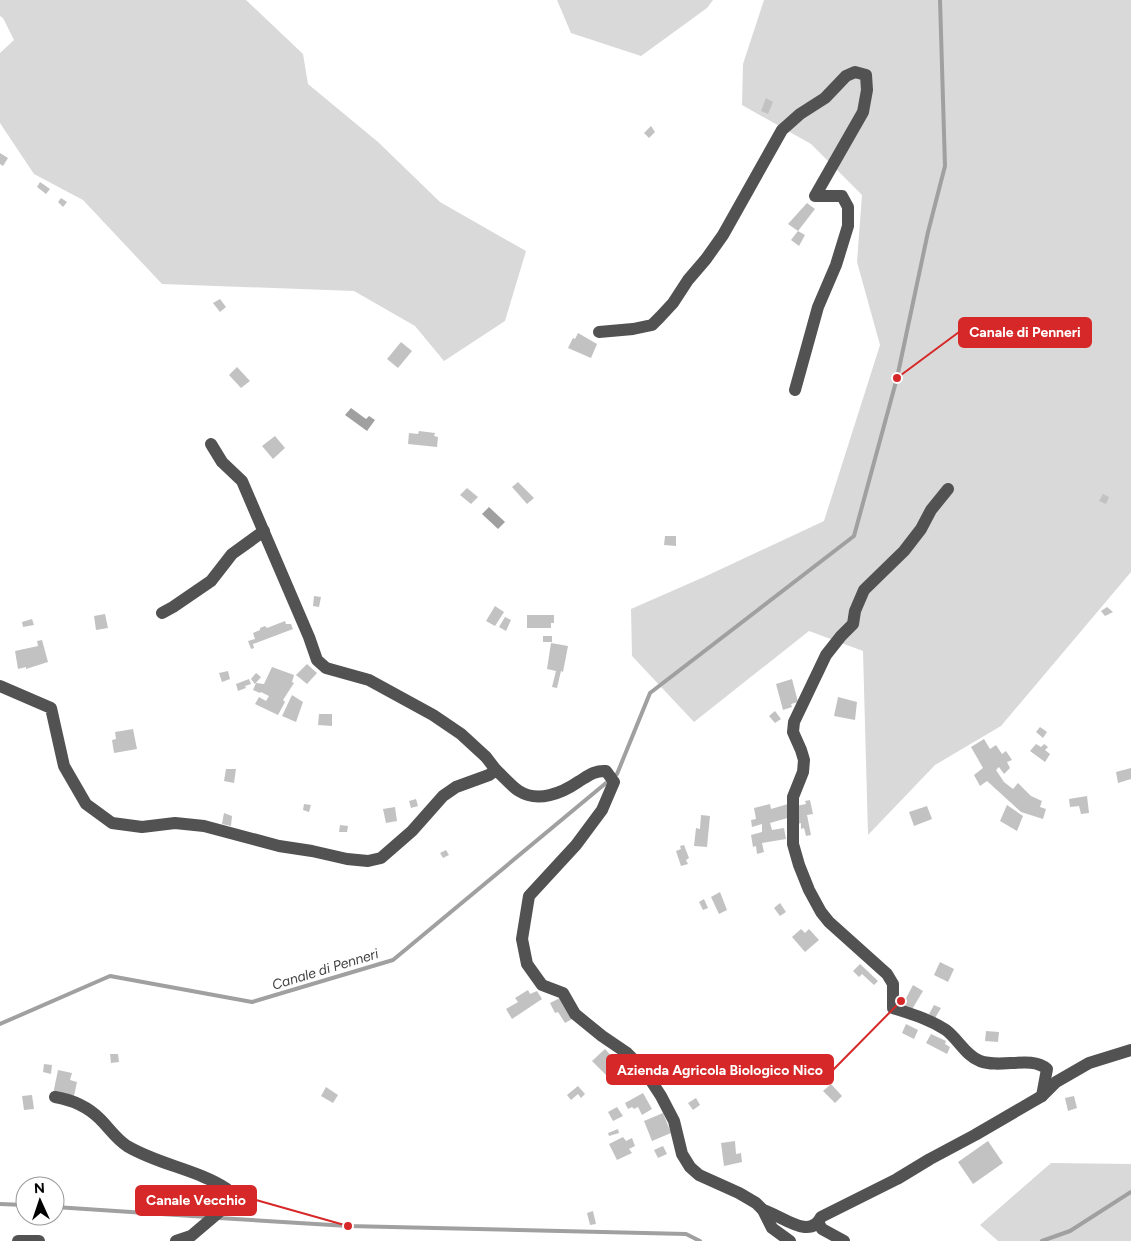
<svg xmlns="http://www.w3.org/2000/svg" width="1131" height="1241" font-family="Figtree,sans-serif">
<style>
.green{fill:#d9d9d9}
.water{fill:#a0a0a0}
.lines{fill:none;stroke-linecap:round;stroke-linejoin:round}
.stream{stroke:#a0a0a0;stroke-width:4}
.building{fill:#c2c2c2}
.minor{stroke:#525252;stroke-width:12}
.labels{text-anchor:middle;stroke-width:5;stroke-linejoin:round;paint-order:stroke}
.water-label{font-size:14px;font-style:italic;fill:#414141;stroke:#fff}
.leader{fill:none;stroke:#d62828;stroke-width:2}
.callout-dot{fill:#d62828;stroke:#fff;stroke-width:2}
.callout{fill:#d62828;stroke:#d62828;stroke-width:2}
.callout-label{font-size:14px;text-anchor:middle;font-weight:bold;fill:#fff}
</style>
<rect width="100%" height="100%" fill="#fff"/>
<g class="green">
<polygon points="0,0 246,0 303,54 308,84 378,142 440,202 526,251 505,321 444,361 415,326 354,291 162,284 83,200 34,174 0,123 0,53 14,40 3,18 0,16"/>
<polygon points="557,0 713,0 707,8 641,56 571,33"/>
<polygon points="764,0 1131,0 1131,572 1001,726 935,765 868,835 863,651 809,631 694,722 632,656 631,609 704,577 824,521 880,345 857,262 862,195 811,144 742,105 743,64"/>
<polygon points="1051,1163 1131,1164 1131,1241 998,1241 980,1225"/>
</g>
<g class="water">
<polygon points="351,408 366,419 369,416 375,420 367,431 345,415"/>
<polygon points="489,507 505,522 498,529 482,514"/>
</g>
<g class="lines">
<g class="stream">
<polyline points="617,774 650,693 854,536 897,378 928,232 945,166 940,0"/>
<polyline points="0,1024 110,976 252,1002 393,960 606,783"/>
<polyline points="0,1204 25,1205"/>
<polyline points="55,1207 207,1217"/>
<polyline points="219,1218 348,1226 686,1234 700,1241"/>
<polyline points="1042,1241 1070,1231 1131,1192"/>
</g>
</g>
<g class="building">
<polygon points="766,98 773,102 768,114 761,111"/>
<polygon points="651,126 655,132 649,138 644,133"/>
<polygon points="0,153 8,158 3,166 0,164"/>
<polygon points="40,182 50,189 46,194 37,187"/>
<polygon points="61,198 67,202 63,207 58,202"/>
<polygon points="807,203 815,209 798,231 788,224"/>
<polygon points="798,231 805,235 799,246 791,240"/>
<polygon points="220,299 226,307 220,312 213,303"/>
<polygon points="578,333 597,344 591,358 568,348 573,338 575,339"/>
<polygon points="401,342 412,351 398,368 387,359"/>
<polygon points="237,367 250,381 241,388 229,375"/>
<polygon points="419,431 435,433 434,436 438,437 437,447 408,444 409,433 418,434"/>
<polygon points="275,436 285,448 273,459 262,446"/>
<polygon points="518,482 534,498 527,504 512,487"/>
<polygon points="467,488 478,497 471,504 460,495"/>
<polygon points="1103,494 1109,497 1106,504 1099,501"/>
<polygon points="665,536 676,536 676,546 664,545"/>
<polygon points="314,596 321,597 319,607 313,606"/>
<polygon points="495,606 504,612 495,626 486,621"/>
<polygon points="1107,607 1113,612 1105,616 1101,611"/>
<polygon points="105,614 108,628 96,630 94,616"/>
<polygon points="527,615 554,615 554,623 551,623 551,628 527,628"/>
<polygon points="505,617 511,620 506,631 499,627"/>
<polygon points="32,619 34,625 23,627 22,622"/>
<polygon points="285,621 286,624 291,624 293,629 253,644 254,648 251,649 248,641 255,639 253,633 260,630 260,628 265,626 267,628"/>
<rect x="543" y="636" width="9" height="6"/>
<polygon points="42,640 48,662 26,669 26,667 18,669 15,651 38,646 37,641"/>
<polygon points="551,643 568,646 563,672 561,671 557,688 552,687 556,671 547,669"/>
<polygon points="307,664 317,673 307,684 296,675"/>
<polygon points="272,667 294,675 292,682 294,683 283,700 285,702 278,715 255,704 259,697 266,701 269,696 261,692 260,693 253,690 256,683 264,684"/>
<polygon points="228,671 230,679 222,682 219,673"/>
<polygon points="256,673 261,677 255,684 251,679"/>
<polygon points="249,679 251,684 245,686 246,688 238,691 236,684"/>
<polygon points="792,679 798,702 791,704 792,707 783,710 776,684"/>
<polygon points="292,695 303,702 296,722 282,716"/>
<polygon points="838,697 857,702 855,720 834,716"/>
<polygon points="775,711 781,719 775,723 769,716"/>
<polygon points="319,714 332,714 332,726 318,725"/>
<polygon points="1040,727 1047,732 1043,738 1036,732"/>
<polygon points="133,729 137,749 114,753 112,740 116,739 115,732"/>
<polygon points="984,739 990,749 996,745 1002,754 1006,751 1012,760 1007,762 1010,768 1004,774 999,767 996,770 1004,782 1013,789 1018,783 1031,796 1042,801 1040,807 1046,809 1043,819 1021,812 987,781 980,786 974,775 983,768 971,747"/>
<polygon points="1036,744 1041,747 1044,744 1048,747 1045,750 1050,754 1045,762 1030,751"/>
<polygon points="1131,768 1131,779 1118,783 1116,772"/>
<polygon points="226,769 236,769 234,783 224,781"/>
<polygon points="1087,796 1089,813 1081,814 1079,806 1070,807 1069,799"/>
<polygon points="416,799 418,806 411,808 409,801"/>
<polygon points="810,800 813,814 807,815 811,835 806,836 804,828 801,829 801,823 798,824 796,806 806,804 805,801"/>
<polygon points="304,804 311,805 309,812 303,810"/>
<polygon points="770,804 771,809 788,804 791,817 770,823 772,830 784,828 786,839 762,843 764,852 757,854 756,846 753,847 751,835 762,832 762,824 752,827 751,820 756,819 754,808"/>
<polygon points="1007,805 1023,816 1017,831 1000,821"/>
<polygon points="927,806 932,819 914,826 909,812"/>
<polygon points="395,807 397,821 386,823 383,809"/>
<polygon points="224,813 232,816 231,826 222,824"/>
<polygon points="701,815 710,816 707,847 694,846 696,828 700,829"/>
<polygon points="340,825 348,826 347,832 339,832"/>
<polygon points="684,845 689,858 686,860 688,864 681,866 676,851 681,849 680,846"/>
<polygon points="446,850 449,855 443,858 440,853"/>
<polygon points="720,892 727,910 719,914 711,897"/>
<polygon points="704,899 708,908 703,910 699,902"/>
<polygon points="780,903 786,912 780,916 774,908"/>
<polygon points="801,929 805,933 809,929 819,940 805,952 792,937"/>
<polygon points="940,962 954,969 948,982 934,975"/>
<polygon points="860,964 878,981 874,985 862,974 859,977 853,971"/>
<polygon points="913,985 923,991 911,1011 902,1006"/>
<polygon points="528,990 530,994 537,991 542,999 512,1019 506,1009 518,1002 515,998"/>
<polygon points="560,998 572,1019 565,1023 558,1012 555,1013 550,1003"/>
<polygon points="934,1005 941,1008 935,1018 929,1014"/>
<polygon points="906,1024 918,1030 914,1039 902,1033"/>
<polygon points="986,1031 999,1032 998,1042 985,1041"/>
<polygon points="931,1034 946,1041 945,1044 950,1047 947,1054 926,1043"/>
<polygon points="605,1049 623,1069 611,1080 592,1061"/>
<polygon points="110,1054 118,1054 119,1062 111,1063"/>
<polygon points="44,1064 52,1065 51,1074 43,1072"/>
<polygon points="58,1070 72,1073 70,1080 77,1082 74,1096 53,1094"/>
<polygon points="831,1084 842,1096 835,1103 823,1091"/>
<polygon points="578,1086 585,1094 581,1098 578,1094 571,1100 567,1095"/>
<polygon points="326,1087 338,1095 333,1103 321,1096"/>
<polygon points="643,1093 652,1109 642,1115 638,1107 634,1109 632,1107 628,1109 625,1103"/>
<polygon points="32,1095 34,1109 24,1110 22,1096"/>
<polygon points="1074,1096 1077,1108 1068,1111 1065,1098"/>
<polygon points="696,1098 700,1105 693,1110 688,1103"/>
<polygon points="617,1107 623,1116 613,1121 608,1112"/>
<polygon points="663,1113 671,1133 652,1141 644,1121"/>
<polygon points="618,1129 619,1133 609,1136 608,1133"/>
<polygon points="623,1137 626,1141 632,1138 635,1146 629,1149 632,1153 617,1160 609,1144"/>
<polygon points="735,1141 736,1154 741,1153 742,1162 724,1166 721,1143"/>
<polygon points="988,1141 1003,1163 973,1184 958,1162"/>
<polygon points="663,1146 667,1154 658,1158 654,1150"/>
<polygon points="593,1211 596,1224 590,1225 587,1213"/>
</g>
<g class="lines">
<g class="minor">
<polyline points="599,332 633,329 652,325 660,317 673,303 688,280 706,259 723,235 782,130 800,114 825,98 846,76 855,72 866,75 867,90 863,112 815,196 842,196 848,207 848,226 836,265 818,307 795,390"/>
<polyline points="211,444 222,462 242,481 309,637 317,660 326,668 369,680 433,715 461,734 486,757 496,770"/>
<path d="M948,489L931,510L921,529L904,551L864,590L855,611L853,624L841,636L826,655L794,722L793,732L801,750L804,760L803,772L793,797V844L799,865L809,890L821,912L829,922L887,974L893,984V1008C911,1014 929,1019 946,1030C958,1039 966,1056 980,1061C1001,1069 1031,1055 1047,1069L1042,1096"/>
<polyline points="162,613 173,607 211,581 232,554 264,531"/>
<path d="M0,686L51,708L64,766L86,804L112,823L142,827L175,823L204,826L279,846L312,851L347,859L368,861L381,858L412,831L443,796L456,787L489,775L496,770C504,777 511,786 519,791C538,803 562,793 578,782C588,776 595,770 606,771L614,782L602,810L576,845L529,896L522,939L527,964L542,985L563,993L575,1014L602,1036L627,1053L644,1070L661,1096L674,1121L682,1154L690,1167L699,1175L739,1193L756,1203L763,1210L772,1228L790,1241"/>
<path d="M55,1097C73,1100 87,1106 100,1119C109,1128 116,1139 127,1146C159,1165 196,1169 227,1189L224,1208L191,1236L176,1241"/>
<path d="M763,1210C781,1215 810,1241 821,1217L897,1179L930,1159L975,1135L1042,1096L1056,1082L1089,1063L1131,1050"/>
<polyline points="819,1224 822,1229 844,1241"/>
<polyline points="18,1241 39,1241"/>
</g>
</g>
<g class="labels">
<g class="water-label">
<text transform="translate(325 969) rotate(-17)" y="5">Canale di Penneri</text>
</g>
</g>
<path class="leader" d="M897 378L959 332M901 1001L833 1070M348 1226L256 1200"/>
<g class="callout-dot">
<circle cx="897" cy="378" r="5"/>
<circle cx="901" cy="1001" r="5"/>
<circle cx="348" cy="1226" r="5"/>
</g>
<g class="callout">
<rect x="959" y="318" width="132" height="29" rx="5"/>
<rect x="607" y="1055" width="226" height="29" rx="5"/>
<rect x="136" y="1186" width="120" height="29" rx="5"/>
</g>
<g class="callout-label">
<text x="1025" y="337">Canale di Penneri</text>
<text x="720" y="1075">Azienda Agricola Biologico Nico</text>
<text x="196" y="1205">Canale Vecchio</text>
</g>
<g transform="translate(40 1201) rotate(357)"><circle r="24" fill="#ffffff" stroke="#999999"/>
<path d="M0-4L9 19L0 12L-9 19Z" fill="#000000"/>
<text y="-8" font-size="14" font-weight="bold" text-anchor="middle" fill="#000000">N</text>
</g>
</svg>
